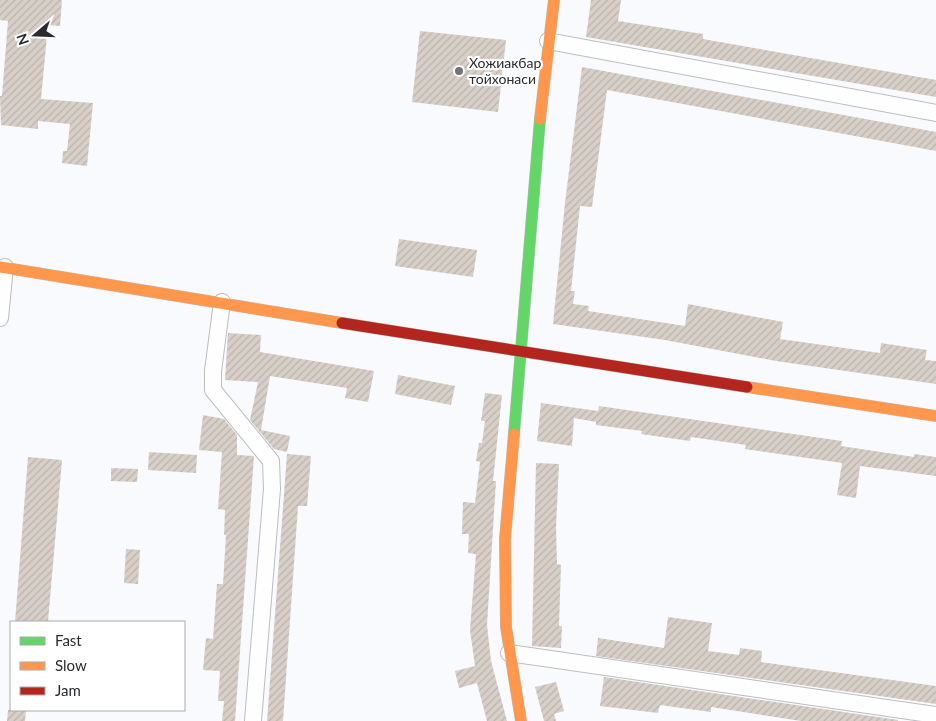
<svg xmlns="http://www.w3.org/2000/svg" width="936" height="721" font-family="Lato,sans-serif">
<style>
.building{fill:url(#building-hatch)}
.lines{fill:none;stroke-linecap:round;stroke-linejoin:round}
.street-casing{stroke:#bcbdbf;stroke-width:18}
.fast-casing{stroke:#bcbdbf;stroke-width:12}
.slow-casing{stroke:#bcbdbf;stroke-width:12}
.jam-casing{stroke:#bcbdbf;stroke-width:12}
.street{stroke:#fefeff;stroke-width:16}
.fast{stroke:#63d668;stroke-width:11}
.slow{stroke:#ff974d;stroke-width:11}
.jam{stroke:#b3261e;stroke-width:11}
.poi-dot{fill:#727376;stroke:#fff;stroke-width:2}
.labels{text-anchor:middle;stroke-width:4.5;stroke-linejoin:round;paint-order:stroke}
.poi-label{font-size:14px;fill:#2a2b2d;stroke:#fff;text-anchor:start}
</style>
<defs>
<pattern id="building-hatch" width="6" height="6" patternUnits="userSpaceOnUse" patternTransform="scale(1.25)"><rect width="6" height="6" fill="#d8d0c8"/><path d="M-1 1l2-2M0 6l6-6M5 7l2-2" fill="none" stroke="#bab3ac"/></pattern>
</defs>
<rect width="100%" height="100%" fill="#f8fafd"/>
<g class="building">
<polygon points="0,0 62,0 60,26 48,25 41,99 93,103 87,166 62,163 63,151 67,151 70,124 38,121 38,129 1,125 0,96 2,96 8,21 0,20"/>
<polygon points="591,0 621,0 618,21 703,34 703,39 936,80 936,97 586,37"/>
<polygon points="420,31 506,40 498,112 412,102"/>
<polygon points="582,67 936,132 936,151 607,90 592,207 580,206 571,291 575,291 573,304 589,306 588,311 685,326 688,304 783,322 780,339 880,353 881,343 927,350 925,360 936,361 936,384 776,361 665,340 553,324 565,203"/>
<polygon points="399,239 477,250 473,277 395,266"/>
<polygon points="228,333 261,335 260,352 374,371 368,402 345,398 347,388 270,376 261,430 290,436 287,452 274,449 250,420 258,382 225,380"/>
<polygon points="398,375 455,386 451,405 395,394"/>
<polygon points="485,393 502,395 493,481 496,481 487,625 491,661 507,721 487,721 477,683 459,688 455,671 475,666 470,630 476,554 468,553 469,534 462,534 463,502 475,503 480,462 476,461 479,443 482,443 485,421 481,421"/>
<polygon points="541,403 598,411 599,406 842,441 841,446 914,457 914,454 936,457 936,476 860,466 856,498 837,495 842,463 745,449 746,445 691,437 690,441 641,434 642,431 596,425 596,422 574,418 572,446 537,441"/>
<polygon points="203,415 224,419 237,435 237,455 254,456 235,721 222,721 224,701 218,701 220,671 203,670 206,638 213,639 217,584 223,584 226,535 224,535 225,510 218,509 222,452 199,450"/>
<polygon points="149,452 197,455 196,473 148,470"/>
<polygon points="287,454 311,456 307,506 298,506 283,721 267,721"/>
<polygon points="28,457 62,460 48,622 15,622"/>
<polygon points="536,463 559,464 556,527 557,564 561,565 559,626 562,626 561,648 532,646"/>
<polygon points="111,468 138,469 137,482 111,481"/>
<polygon points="126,549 140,550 138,584 124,583"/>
<polygon points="668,617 712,623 708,651 739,655 740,648 762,651 761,662 936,686 936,704 596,656 598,638 664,648"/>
<polygon points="604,677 898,720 898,721 801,721 711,707 711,712 660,705 658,713 600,706"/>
<polygon points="556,682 564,711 554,714 556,721 544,721 535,687"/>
<polygon points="8,710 26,710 25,721 7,721"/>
</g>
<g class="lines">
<defs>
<g id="street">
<polyline points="548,41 936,113"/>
<polyline points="222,302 213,371 213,390 271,461 272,489 253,721"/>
<polyline points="0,318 5,267"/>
<polyline points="509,653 936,715"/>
</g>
<polyline id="fast" points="514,434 540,119"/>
<g id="slow">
<polyline points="540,119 554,0"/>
<polyline points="0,267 342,323"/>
<polyline points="747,387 936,416"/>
<polyline points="514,434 505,539 506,627 521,721"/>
</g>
<polyline id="jam" points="342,323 747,387"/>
</defs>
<use href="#street" class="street-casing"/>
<use href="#fast" class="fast-casing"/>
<use href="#slow" class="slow-casing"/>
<use href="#jam" class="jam-casing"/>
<use href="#street" class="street"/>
<use href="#fast" class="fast"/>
<use href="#slow" class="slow"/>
<use href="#jam" class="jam"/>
</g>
<circle class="poi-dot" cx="459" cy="71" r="5"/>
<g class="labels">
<g class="poi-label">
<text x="469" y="68">Хожиакбар<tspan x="469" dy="16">тойхонаси</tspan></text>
</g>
</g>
<rect x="10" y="621" width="175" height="90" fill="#ffffff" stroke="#aaaaab"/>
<rect x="20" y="637" width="25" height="8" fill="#63d668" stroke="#aaaaab"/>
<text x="55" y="646" font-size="15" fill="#2a2b2d">Fast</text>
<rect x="20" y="662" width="25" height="8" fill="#ff974d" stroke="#aaaaab"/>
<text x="55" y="671" font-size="15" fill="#2a2b2d">Slow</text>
<rect x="20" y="687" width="25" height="8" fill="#b3261e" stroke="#aaaaab"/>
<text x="55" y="696" font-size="15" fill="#2a2b2d">Jam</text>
<g transform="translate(35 35) rotate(251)" stroke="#ffffff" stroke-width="4" paint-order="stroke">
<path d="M0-4L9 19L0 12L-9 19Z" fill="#2a2b2d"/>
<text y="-8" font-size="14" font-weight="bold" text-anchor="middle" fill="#2a2b2d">N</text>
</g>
</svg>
